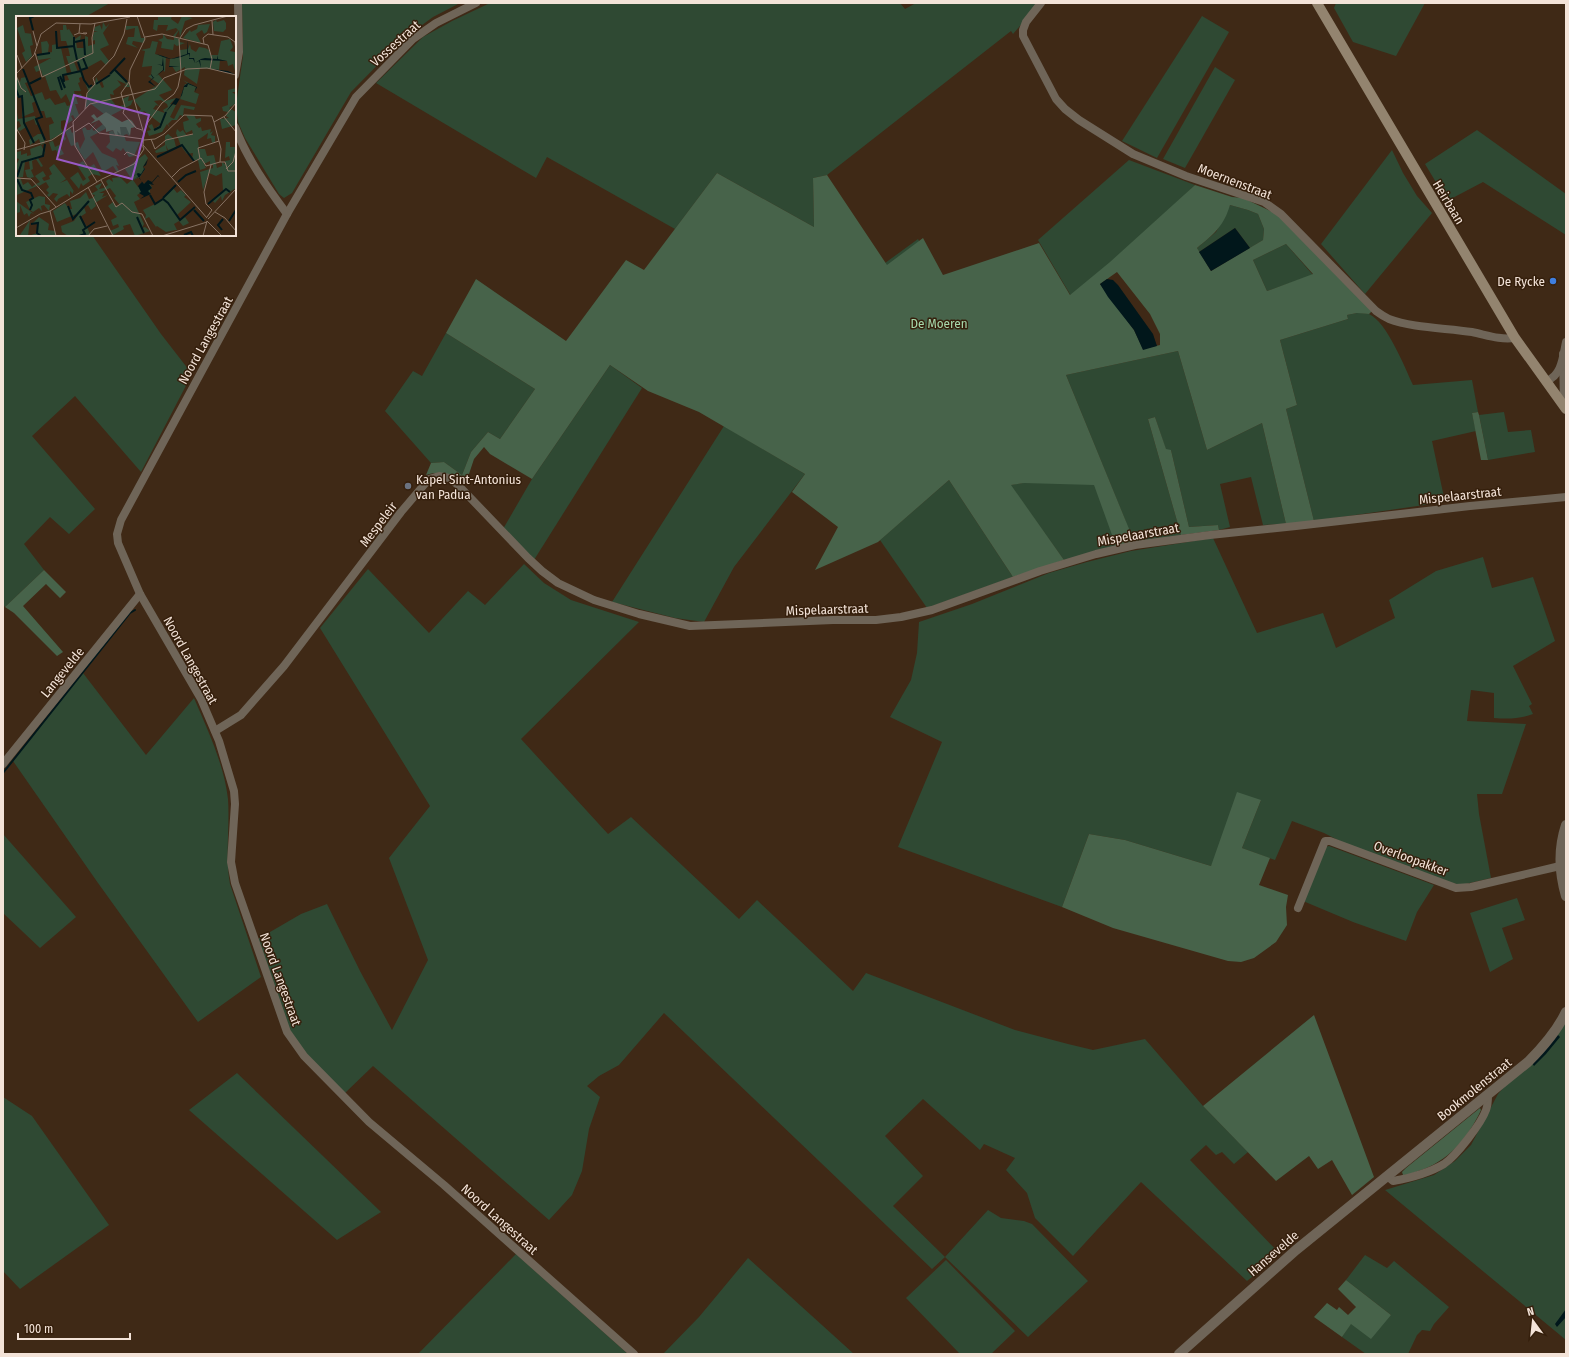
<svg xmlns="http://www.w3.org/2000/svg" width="1569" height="1357" font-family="'Fira Sans Condensed',sans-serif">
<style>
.green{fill:#2f4933}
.forest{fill:#47634a;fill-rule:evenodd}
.water{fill:#01171b}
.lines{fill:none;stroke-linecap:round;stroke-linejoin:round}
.stream{stroke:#01171b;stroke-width:2}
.minor{stroke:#6f6558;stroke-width:8}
.tertiary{stroke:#6f6558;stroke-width:10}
.secondary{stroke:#93846f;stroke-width:10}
.shop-dot{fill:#3f7fe0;stroke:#351f0c;stroke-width:1.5}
.worship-dot{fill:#6b7280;stroke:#351f0c;stroke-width:1.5}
.labels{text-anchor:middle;stroke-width:3;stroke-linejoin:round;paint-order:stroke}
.street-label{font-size:13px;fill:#f3e3d8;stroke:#351f0c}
.poi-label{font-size:13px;fill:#f3e3d8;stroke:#351f0c;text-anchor:end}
.park-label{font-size:13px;fill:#a5d8ab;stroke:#351f0c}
.inset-river{fill:none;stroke:#01171b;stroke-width:2}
.inset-road{fill:none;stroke:#877364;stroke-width:1}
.view{fill:#995ac5;fill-opacity:0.15;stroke:#995ac5;stroke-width:2}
.inset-edge{fill:none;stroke:#f3e3d8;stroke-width:2}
</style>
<rect width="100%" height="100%" fill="#3f2916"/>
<g class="green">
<polygon points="3,3 19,3 20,4 22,3 110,3 85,17 17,17 17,235 92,235 161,334 192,374 141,472 75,396 32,436 95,509 69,534 50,517 24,544 44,570 5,607 3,604"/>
<polygon points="242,3 460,3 433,17 403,39 351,92 292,193 284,198 279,194 245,138 238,122 236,105 243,56"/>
<polygon points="490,3 900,3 905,9 916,3 1040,3 1013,34 1011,31 827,175 813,178 814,227 717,173 675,229 547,157 536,178 376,83 423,37 452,21"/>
<polygon points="1336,3 1425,3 1396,56 1353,42 1334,8"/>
<polygon points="1202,16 1229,32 1157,158 1122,141"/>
<polygon points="1215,67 1235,80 1185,168 1163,159"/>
<polygon points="1477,130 1566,194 1566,235 1483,182 1445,202 1437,184 1425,164"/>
<polygon points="1392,150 1403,173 1417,196 1432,213 1365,294 1321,244"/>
<polygon points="1129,160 1195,185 1074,301 1038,240"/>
<polygon points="1230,205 1248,210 1258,214 1264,229 1263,240 1250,248 1235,228 1199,252 1197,248 1216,232"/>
<polygon points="918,239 940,277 1126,522 1066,375 1178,351 1207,450 1262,423 1286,524 1263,525 1251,477 1220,484 1230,527 1219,530 1218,525 1189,527 1171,450 1166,450 1155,417 1148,419 1181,535 1064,560 1010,485 1023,483 859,282"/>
<polygon points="1286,244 1313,275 1267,291 1253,260"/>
<path d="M1357,313C1360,313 1366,313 1369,314C1387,322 1405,368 1413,385L1472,380L1478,412L1472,413L1476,431L1432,441L1445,502L1314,521L1286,409L1297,405L1280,340L1348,319L1347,315Z"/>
<polygon points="446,333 535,389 500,439 488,432 471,452 462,475 444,462 431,463 385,411 413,371 422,376"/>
<polygon points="610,365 642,388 534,560 503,529 532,479"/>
<polygon points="1504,412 1508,432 1531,430 1535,452 1488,460 1479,415"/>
<polygon points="724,426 805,474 734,567 704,622 675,618 612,602"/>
<polygon points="949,480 1013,577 927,608 880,540"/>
<path d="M1213,538L1257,633L1323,613L1336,648L1395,618L1389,600L1436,571L1483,557L1492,588L1533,577L1555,641L1513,666L1532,704L1529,706L1533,714C1520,719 1508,719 1494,718V693L1471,690L1467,721L1526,724L1502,794H1477L1479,814L1491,878L1461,885L1448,882L1344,843L1324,833L1292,821L1275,860L1242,848L1261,800L1211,866L1125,840L1089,834L1062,907L898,847L942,742L890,717L911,680L917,653L919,622L972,604L1049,573L1087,562L1131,551Z"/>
<path d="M524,564L544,583L571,600L639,622L521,739L608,834L631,817L739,919L757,900L853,991L866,973L1015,1030L1068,1044L1093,1050L1145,1039L1203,1106L1248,1152L1234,1164L1222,1152L1216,1155L1206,1145L1190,1160L1280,1254L1247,1281L1141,1182L1073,1256L1035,1218L1027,1193L1006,1170L1015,1158L984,1144L980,1150L923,1099L885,1136L923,1176L893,1206L945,1257L988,1210L1001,1218L1024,1221L1032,1224L1088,1281L1028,1337L945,1257L932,1269L664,1013L619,1065L599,1076L587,1086L600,1097L589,1129L582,1171L572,1195L549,1220L373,1066L345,1093C327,1074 304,1056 291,1033C277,1006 268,968 258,939L301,914L327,904L360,971L392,1030L428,960L389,858L430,806L320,628L368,569L429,633L468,591L485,605Z"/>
<path d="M83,673L146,755L194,698C208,731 224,764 228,799C230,827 225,856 230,884L261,977L198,1022L98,883L13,761Z"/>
<polygon points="3,834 76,917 40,948 3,913"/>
<polygon points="1329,846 1434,885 1417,912 1406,941 1353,922 1303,901 1325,847"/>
<polygon points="1517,898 1525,920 1502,928 1513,959 1490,972 1470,913"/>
<polygon points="1566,1023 1566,1340 1385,1190 1434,1175 1455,1161 1471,1145 1498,1094 1505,1086 1532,1063"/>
<polygon points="237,1073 381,1212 337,1240 189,1110"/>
<polygon points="3,1097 32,1116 109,1225 20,1289 3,1271"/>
<polygon points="516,1254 628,1354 418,1354"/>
<polygon points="1365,1255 1387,1268 1394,1261 1449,1307 1434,1324 1430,1331 1422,1330 1417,1335 1408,1354 1366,1354 1342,1337 1351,1323 1391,1315 1346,1280"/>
<polygon points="748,1258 854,1354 663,1354 699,1317"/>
<polygon points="946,1260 1015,1331 991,1354 960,1354 906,1298"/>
</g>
<g class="forest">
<path d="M717,173L814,227L813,178L827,175L887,265L923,238L943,275L1039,243L1070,295L1110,262L1195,185L1232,197L1243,198L1277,214L1372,311L1369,314L1357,313L1347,315L1348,319L1280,340L1297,405L1286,409L1314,521L1286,524L1262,423L1207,450L1178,351L1066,375L1134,541L1116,546L1094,485L1024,483L1011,485L1064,560L1013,577L949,480L878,542L815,570L838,527L792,492L805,474L699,412L648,391L610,365L532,479L490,454L484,447L474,459L469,474L464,482L460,483C450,472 440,471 426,475L431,463L444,462L462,475L471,452L488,432L500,439L535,389L446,333L476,279L566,341L626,260L644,270ZM1230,205L1248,210L1258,214L1264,229L1263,240L1211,271L1197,248C1213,235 1224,226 1230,205ZM1286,244L1313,274L1267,291L1253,260ZM1117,272L1150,314L1160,334V345L1143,349L1134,330L1100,284Z"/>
<polygon points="1478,412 1479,415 1488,460 1481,460 1472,413"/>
<polygon points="1155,417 1166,449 1171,450 1189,527 1218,525 1219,530 1181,535 1148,419"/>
<polygon points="44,570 66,592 60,598 46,584 23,606 63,652 57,656 14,613 5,607"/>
<polygon points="1237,792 1261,800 1242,848 1270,858 1259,885 1288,895 1286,907 1287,925 1276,942 1254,958 1241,962 1228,961 1113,928 1062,907 1089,834 1125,840 1211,866"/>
<polygon points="1314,1015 1374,1177 1352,1195 1332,1160 1318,1169 1309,1156 1276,1181 1203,1106"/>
<path d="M1480,1108L1481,1110C1468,1138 1448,1162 1418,1171C1413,1173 1409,1175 1403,1175L1402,1172L1406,1168Z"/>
<polygon points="1346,1280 1391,1315 1371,1339 1351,1324 1342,1337 1314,1317 1327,1303 1337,1310 1339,1307 1348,1315 1356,1307 1338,1289"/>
</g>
<g class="water">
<polygon points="1235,228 1250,248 1211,271 1199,252"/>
<polygon points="1107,279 1113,280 1118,285 1153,334 1157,346 1143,350 1134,330 1108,297 1100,284"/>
<polygon points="1557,1034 1560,1037 1546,1054 1534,1066 1532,1063"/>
<polygon points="1566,1309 1566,1317 1557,1327 1555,1324"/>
</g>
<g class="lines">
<polyline class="stream" points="3,773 130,613 135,610"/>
<g class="minor">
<polyline points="476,3 436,23 413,39 356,97 287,214 121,520 117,534 118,543 140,594 201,699 219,741 234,791 235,804 231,862 235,883 287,1032 304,1056 369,1122 444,1185 634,1354"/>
<path d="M1041,3L1026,22L1023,30V36L1056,99L1065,109L1079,120L1133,154L1186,176L1264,202L1281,214L1376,311C1380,314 1385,317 1389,319C1412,328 1447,328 1472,332C1487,335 1499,340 1515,338"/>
<polyline points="235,75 239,52 238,3"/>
<path d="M235,127C247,159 267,187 287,214"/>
<polyline points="1563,354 1564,406"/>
<path d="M1546,381C1562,376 1563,356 1566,342"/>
<polyline points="215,731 241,715 284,666 401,512 429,479 439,476 449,478 459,486 528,558 542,571 558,583 594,600 639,614 690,626 833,620 876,620 901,617 932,610 1040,571 1096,554 1135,545 1210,535 1296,526 1470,506 1566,497"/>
<polyline points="3,764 140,594"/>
<polyline points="1298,908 1325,841 1330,841 1456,888 1471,887 1560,866"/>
<path d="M1387,1176L1393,1181C1410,1178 1429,1173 1444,1164C1456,1156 1481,1124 1486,1110C1488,1105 1488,1099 1488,1095"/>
</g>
<g class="tertiary">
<path d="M1566,825C1558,849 1559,872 1566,896"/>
<path d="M1179,1354L1296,1250L1528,1062C1543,1047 1557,1031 1566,1012"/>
</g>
<polyline class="secondary" points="1317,3 1515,338 1566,409"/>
</g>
<circle class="shop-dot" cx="1553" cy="281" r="4"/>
<circle class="worship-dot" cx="408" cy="486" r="4"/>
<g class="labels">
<g class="street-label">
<text transform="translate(395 43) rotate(-42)" y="5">Vossestraat</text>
<text transform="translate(1235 181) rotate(21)" y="5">Moernenstraat</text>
<text transform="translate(1449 202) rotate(59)" y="5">Heirbaan</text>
<text transform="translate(205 340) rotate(-61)" y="5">Noord Langestraat</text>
<text transform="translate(1460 495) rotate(-6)" y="5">Mispelaarstraat</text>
<text transform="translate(378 524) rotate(-53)" y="5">Mespeleir</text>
<text transform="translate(1138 534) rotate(-10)" y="5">Mispelaarstraat</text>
<text transform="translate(827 609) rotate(-2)" y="5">Mispelaarstraat</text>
<text transform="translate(191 660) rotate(61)" y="5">Noord Langestraat</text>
<text transform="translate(62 672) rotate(-51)" y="5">Langevelde</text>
<text transform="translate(1411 858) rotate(20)" y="5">Overloopakker</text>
<text transform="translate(281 979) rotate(70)" y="5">Noord Langestraat</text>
<text transform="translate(1474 1089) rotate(-39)" y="5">Bookmolenstraat</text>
<text transform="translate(500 1219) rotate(42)" y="5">Noord Langestraat</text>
<text transform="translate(1273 1253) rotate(-41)" y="5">Hansevelde</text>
</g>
<g class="poi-label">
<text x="1545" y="286">De Rycke</text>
<text x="416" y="484" text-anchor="start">Kapel Sint-Antonius<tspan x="416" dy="15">van Padua</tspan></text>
</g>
<g class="park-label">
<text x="939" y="328">De Moeren</text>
</g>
</g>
<g transform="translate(16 16)">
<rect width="220" height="220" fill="#3f2916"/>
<path d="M142,0H156L155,3L162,8L166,0L177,2L169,5L164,21L163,14L159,21L157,20L162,14L160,12L150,15L152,9H142L141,15L137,13L138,4H142ZM200,4L201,6L208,4L210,7V13L207,16L198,15L197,6ZM87,6L90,11L94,7L87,17L93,29L84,33L93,45L90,49L85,44L65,55L61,45L58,46L62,56H65L67,60L63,62L64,66L62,67L65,75H58L59,79L65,78L66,80L60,81L62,88H59L63,99L59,103L57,99L55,100L57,104L51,108L49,104L45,105V112L50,123L48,125L45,118L34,124L33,109L38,107L35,101L30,102L28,95H24L20,85L16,87L18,96L6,101V80L0,81V63L2,62L4,66L5,62L10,61L12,66L9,67L15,80L26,76L29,84L34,82L39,89L49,86L51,90L55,89L50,78L45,83L40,74L34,75L29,60L27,61L25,54L20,56L18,51L35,42L22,44L21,39L26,38L25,26L31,25L33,29L32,37L36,36V29L41,28L42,33L45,32L51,58L47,59L48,65L53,64L51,59L56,58L50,40H54L52,31L50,25H45L44,14H47V9H50L51,14L53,13L59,23L65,19L64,25L60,26L61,32H69V20L72,21V30L79,28V24L76,25L78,16H82L78,15L79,11L84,9L86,14ZM194,8L191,16L188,18L186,14L180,18L185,27L167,22L174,14L175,16L181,13L182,9ZM7,9L9,17L17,18H15L17,29L14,30L16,40L10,46L6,37L9,35L1,12ZM110,10H122L125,22H129L128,27L117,25L116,28L122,32L110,28L112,21H118L119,12L110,14ZM147,18L151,23L158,24V21L163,23V26L169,27L161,30L158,28L157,34L145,32L146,26L142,24L147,22ZM214,23L217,31L214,35L219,36V55L217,48L212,50L211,45L204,44L203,54L184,52L181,68L168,59L169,51L160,56L156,50L153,51L154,43L164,41V34L172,33L174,28L175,33L180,36L183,31L189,32L193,34L195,39H202L205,25ZM136,25L142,26L139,38L150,41L149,56L147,54L142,58L156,74L143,79L149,85L160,82L154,88L160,89L154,101L158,103L165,89L179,91L178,94L168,92L167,100L164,99L161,104H156L152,108L154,112L151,108L146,116L133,120L131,115L135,114L132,110L136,108L138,113L145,108L128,95L124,99L122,96L125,93L118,84L143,68L132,60L135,59L136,50L126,51L129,35L125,34L134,32ZM145,84L151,88L152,91L147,94L149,97L137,93L140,89L143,90L138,85ZM99,54L110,67L112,66L114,71H108L110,68L101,64L105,69L97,75L98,79L94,78L95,83L101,91L108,89L106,83L113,80L112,85L117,84L115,89L94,100L90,96L88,98L75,88L69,92L72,74L68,64L74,72L79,68L80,61L86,72L88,71L86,65ZM167,64L180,71L178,76L183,78L180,88L164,83L169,68H172ZM220,72V76H216L220,79V87L213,92L220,96V109L206,113L204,103L213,102L210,100L212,96L207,95L206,91L212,89V74ZM0,90L2,103L19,100L22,108L20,109L18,103L8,107L10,111L4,115L1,113L5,110L3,105L0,106ZM170,99H178L180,103L185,102V105L180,108L183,112L185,111L186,115L195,113L194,117L197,115L195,119L199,120V126L196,127L195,122L191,123L192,117L182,124L183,133H189L191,140L198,139L201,152L206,150V146L209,148V145L214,144L213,140L209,142L210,126H214V131H220V172L209,179L206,185L205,180L199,187L196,184L207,175L206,157L200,160L193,157L187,174L184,156L197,152V149H194V145L188,148L190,152L184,154L182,144H176L177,137L171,138L165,130L160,117L161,113L164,116L167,114L171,120L177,118L176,114L170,117L168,113L167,106L173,104ZM99,102L104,110L110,111L113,115V120L111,118L108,119L110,125L124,126L118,140L113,141L107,132L105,135L100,132L97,136L90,131L94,126L93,116L97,114L99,120L96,103ZM83,104L76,113L78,115L87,108L91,112L74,121L86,137L100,143L103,150L100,149L103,155L101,156L97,150L87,156L77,136L69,144L59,129L55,130L49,115L54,112L56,117L59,115V127L62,126L64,133L69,123L66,113L69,111L71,114H74ZM22,118H27L29,127L25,129L23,123L14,129L13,124ZM152,118L158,123L160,131L152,134L150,129L151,135L140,137L139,135L149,129V120ZM37,125L39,131L43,129L48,138L43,140L40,134L36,135L33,126ZM25,129L29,137L22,142L27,150L25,151L20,143L16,145L17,153L15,154L18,161L14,162L11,161L9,154L14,153L13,145L9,146L7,161H0L3,158L0,150L3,143L0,142L1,136L5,135V139L11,137V140L15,139L14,133ZM129,138L132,142L127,151L129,153L124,161L117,164L122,171L133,165L136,172L134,173V178L129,180L126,176L121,179L124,183L118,186L128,208L126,212L129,211L134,215L119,220L114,208L107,210L108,213L97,219L94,215L103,211L102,208L97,210L95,204L101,201L92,190L97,186L100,190L104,189L98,182L100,180L94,172L83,177H88L86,181L92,179L79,187L80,190L75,194L72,189L68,191L70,197L64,201L71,211L74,218L72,220H52L46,216L45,210L58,205L63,197L41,206L37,195L49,187L53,193H56L54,185L64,182L70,176L73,183L77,182L79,179L75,178L82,174L79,170L86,167L83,173L88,172L92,169L90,165L93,163L97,166L96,162L104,161L111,168L116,164L109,153ZM67,145L72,152L78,148L85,160L76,158L72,161L74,165L67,170L65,167L63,173L54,162L62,156L67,165L70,163L61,149ZM38,148L50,163L44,167L51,164L59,177L57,175V178L54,175V181L51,178L42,183L41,186L38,183L42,178L37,177L33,181L31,179L33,177L30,174L33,171L30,166L23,170L20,168L24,166L19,160L27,155L30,160L26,162L28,165L34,163L33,160L36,158L33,152ZM4,161L7,169L12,166L16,171L20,168L21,170L1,179L0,162ZM157,172L161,177L165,174L170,179L168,181L175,186L161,199L164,204L169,201L173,207L167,210L163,205L158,208L161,214H159L150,216L141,210L135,215L140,211L133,201L129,203L130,199L127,194L143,186ZM23,180L29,181V188L34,189L33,195L28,189L25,190L26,195L23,192L17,196L14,194L10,186ZM0,185L18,198L15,197L13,201L11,197L8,199L4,189V196L1,197ZM23,201L33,208L32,214L39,215L40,220H8L4,219L14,204L12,220L21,217L22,208H16Z" fill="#2f4933" fill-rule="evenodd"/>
<path d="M90,96L106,106L113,103L116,105L120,111L115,112L114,120L110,111H104L105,119L101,115L102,119H99L97,114L90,116V112L83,104L74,108L79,104L75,100L78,98L81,102Z" fill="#47634a"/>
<path d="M147,18L145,32L148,34L147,40L155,43L171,38L172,23V37H174L173,42H178L179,47L185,43L189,42L201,43L202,39V43L211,45L212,55L220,59L196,53L212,55L211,45L184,44L185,52L181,71L179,76L180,71L172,68L171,71H168L166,79L160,89L157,88L149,97L160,82L164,83L168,70L172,67L181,71L185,52L183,45L179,47L177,43H173V38L165,41L156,43H154L153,50H164L153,51L154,43L147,41L148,54L134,65L140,71L132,66L137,62L135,59V58L138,62L147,54V50L141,48L146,49L147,41L140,38L147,40L148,34L145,32ZM132,143L130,149L127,151L129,153L123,162L128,168L132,164L136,166L142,159L144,162L142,160L136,167L138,169L133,168L136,172L132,175L135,178L124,183L128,180L123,177L125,176L122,170L126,166L123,161L118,163L122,161L121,158L115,162L122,157L125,158L128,153L127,151Z" fill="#01171b"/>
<path class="inset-river" d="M17,14L14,2L18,0M40,15L41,32L58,30V21M59,26L68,24L69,39M58,30L61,44M21,39L34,37M62,46L68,64L73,71L76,69M7,53L26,101L20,103L29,124M65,54L71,52L67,42M99,54L111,66M94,58L109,42M44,60L49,72M42,61L46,74M48,66L47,59L65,55M13,68L25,62M80,68L94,59M0,73L3,81L6,80L8,107L18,127M138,114L144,111L150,96M141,141L166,129L178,145M1,161L6,146L27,140L29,128M1,163L6,174L15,177L17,182L14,184L16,189L14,194M162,166L170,159L180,155M134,179L139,188L147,183L152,187L164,204L179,191M147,182L160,169M192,188L210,173L214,176M52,190L57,203L73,185M178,194L188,205M64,200L70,212M121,201L128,217M213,205L220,194M15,208L22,207L21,217L25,220M206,214L202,209L207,203M168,219L175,216L177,220M63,220L69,218L67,214L79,206"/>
<path class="inset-road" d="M121,0L129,23L114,54L113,66L128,118L127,129M196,5L197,19M17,15L21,30M63,17L70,18L71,17H67M58,19L63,17L64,8M129,21L146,18L192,29L196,43L194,53M164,22L170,13L178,9L212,0M188,28L187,22L192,18L212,21L219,26L220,35M19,37L26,61L77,37L76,22L79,7M1,39L6,52M0,58L18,39L25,18L40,7L75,8L114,1M0,59L5,72L10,76M113,66L105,77L109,91L107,97L120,112L126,114M69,93L71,77L79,68L77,62L98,40L108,18L111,3M208,101L220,116M0,112L9,127L8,134M59,116L73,107L83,117L127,123M128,116L132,106L146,87L158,78L162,71L165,56L163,23M135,123L139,133L150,124L177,118M128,124L139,123L148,118L168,99L196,100L198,106M128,133L127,131V129L191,202M0,134L36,124L58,109M108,139L111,136L121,140M184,143L182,132L203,125M204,146L205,133L198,106L209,100L220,87M204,146H209L212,155H220M210,153L217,146L220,135M156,161L164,153L185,142L190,150L204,146M0,162L15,163L40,191M85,164L100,191L106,187L116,196L126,198L137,220M81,166L59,130L57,106L74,88L139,73L148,62L171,53L191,52L220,59M72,171L97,220M34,195L40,220M199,196L209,202L220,215M191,201L196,194L190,188L188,176L195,149M192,203L220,173M191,205L206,220M0,212L24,198L34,195L86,163L118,148L128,133M72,220L78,213L91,210M146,220L191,206M187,220L191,205"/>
<path class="view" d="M58,79L133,99L116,163L41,143Z"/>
<rect width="220" height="220" class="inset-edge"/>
</g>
<rect width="1569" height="1357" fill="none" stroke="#f3e3d8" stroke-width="8"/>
<g transform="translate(1533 1321) rotate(345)" stroke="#351f0c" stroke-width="3" paint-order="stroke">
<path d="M0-3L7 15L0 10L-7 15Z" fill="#f3e3d8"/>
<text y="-6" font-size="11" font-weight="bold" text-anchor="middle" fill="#f3e3d8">N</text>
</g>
<path d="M18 1333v6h112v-6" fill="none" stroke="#f3e3d8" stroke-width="2"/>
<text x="24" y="1333" font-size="12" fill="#f3e3d8" stroke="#351f0c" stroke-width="3" paint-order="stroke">100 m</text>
</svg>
